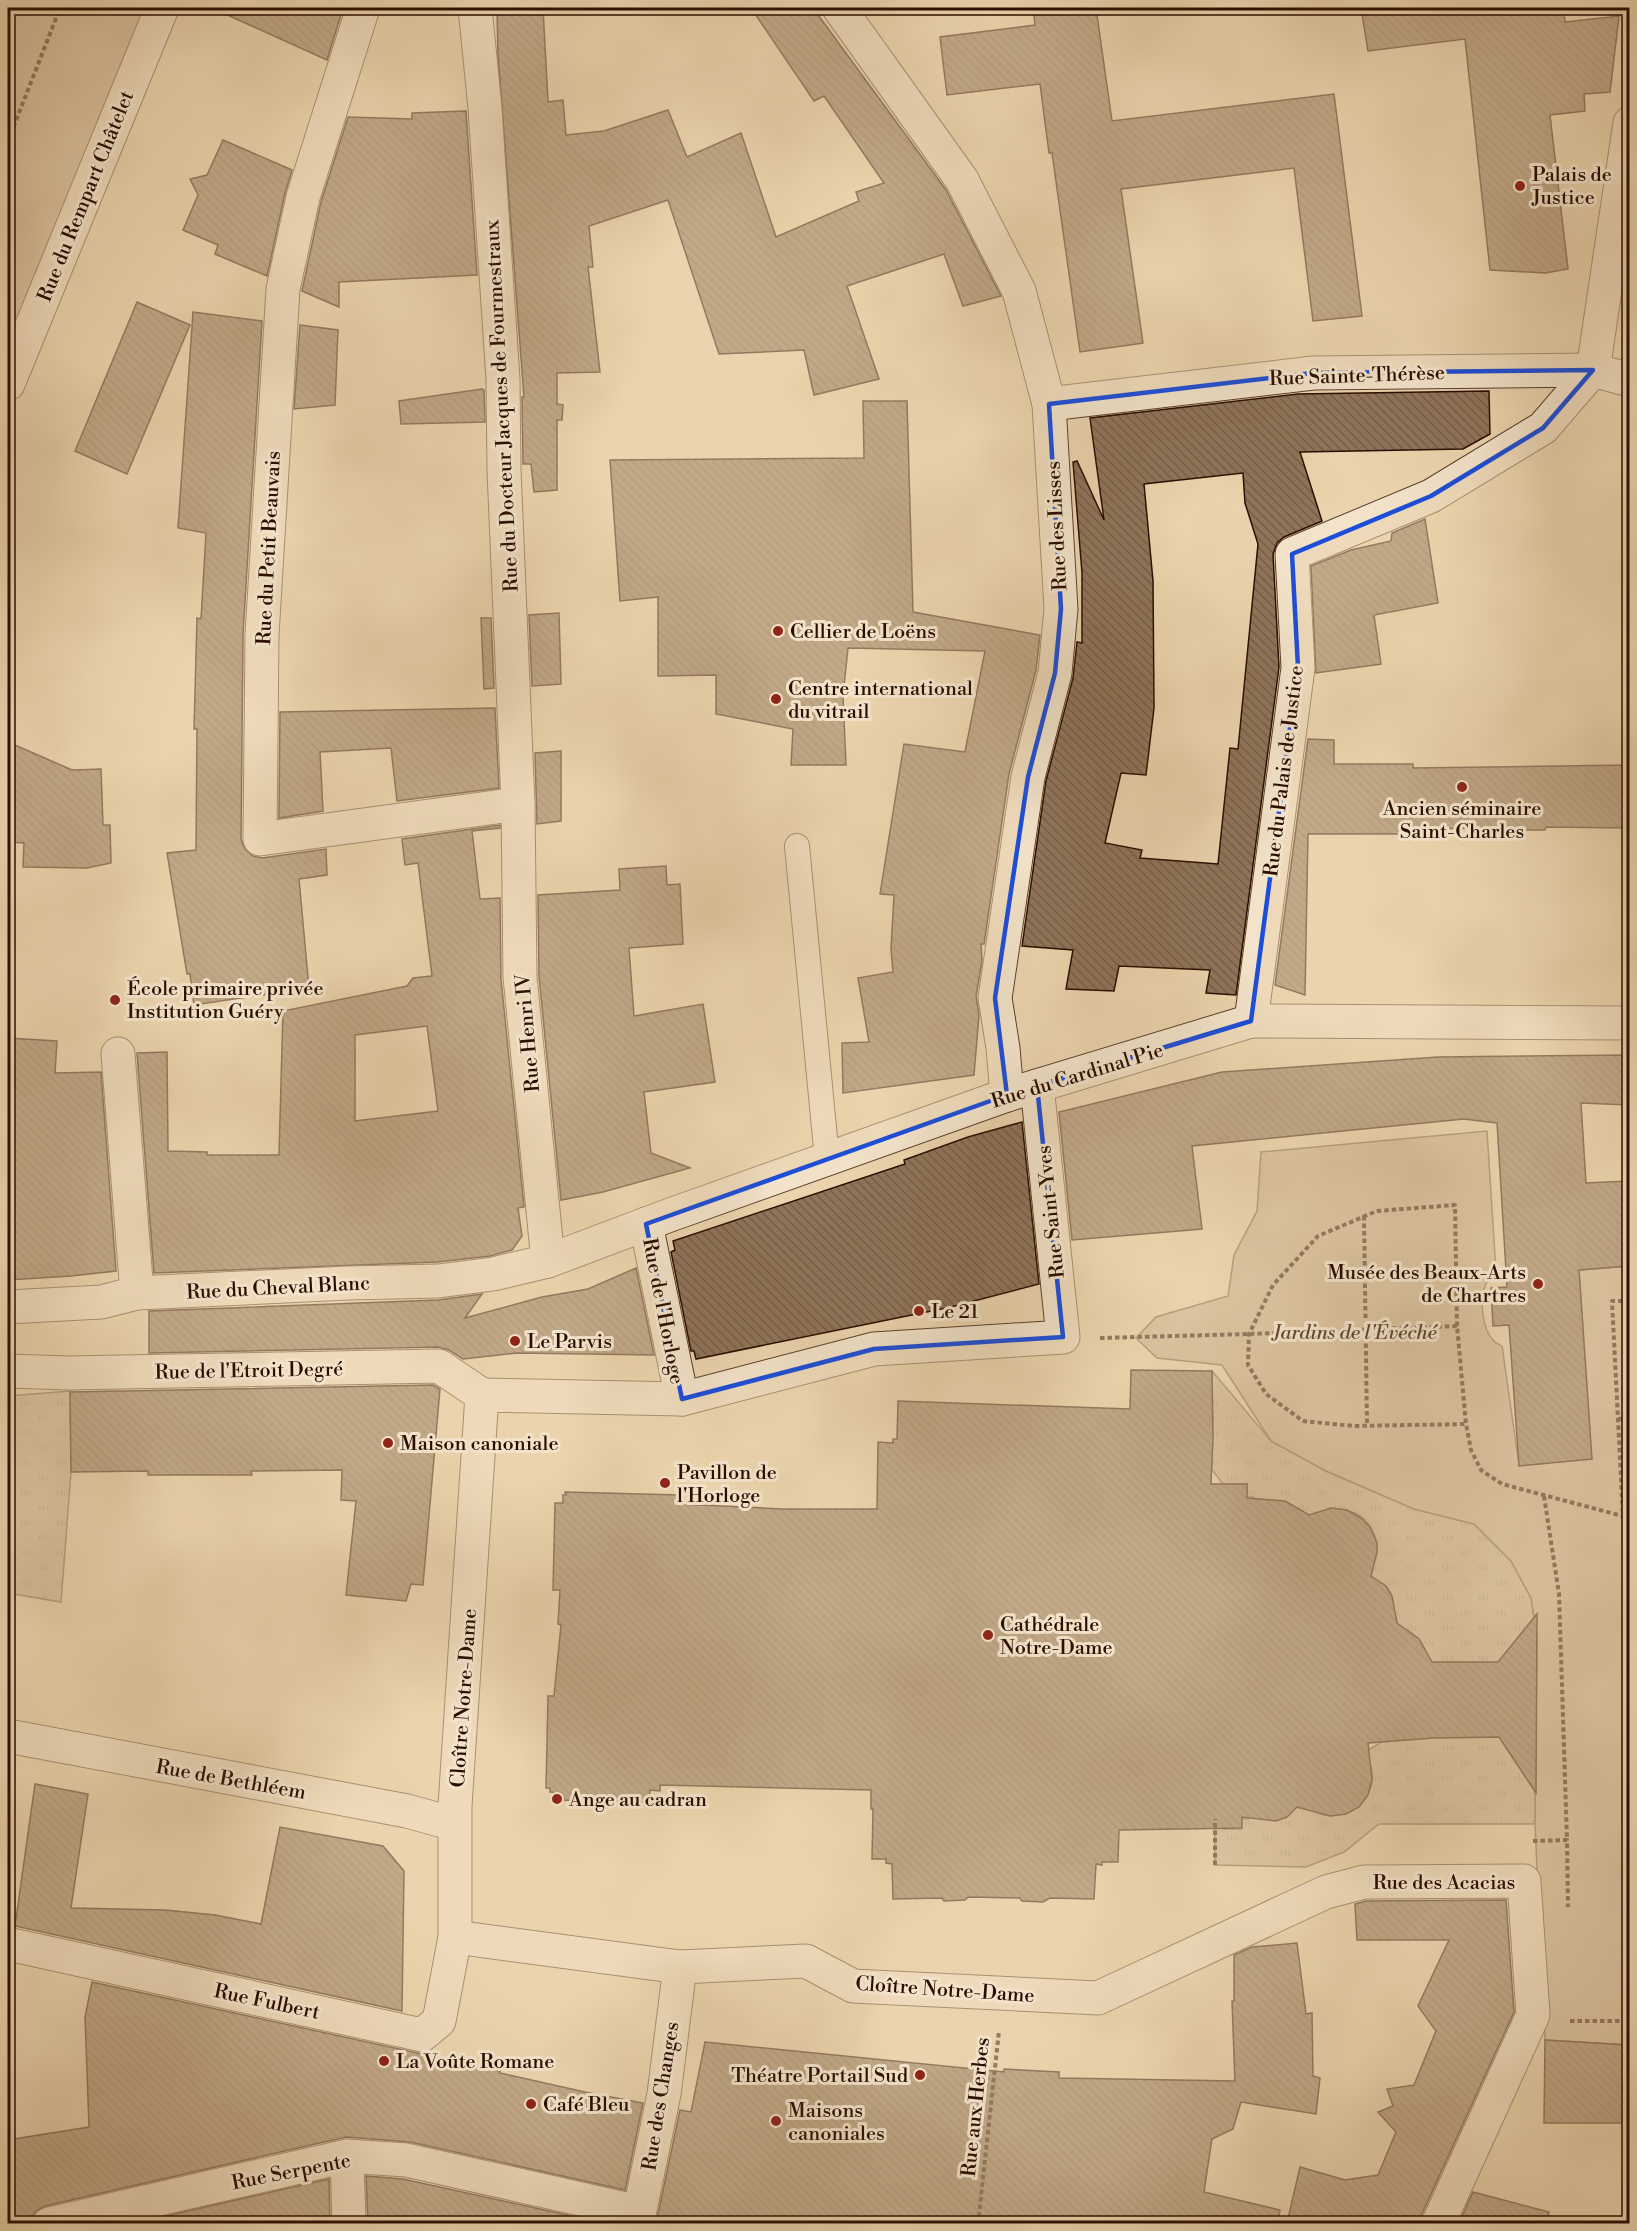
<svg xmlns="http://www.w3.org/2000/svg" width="1637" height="2231" font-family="'Libre Bodoni',serif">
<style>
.grass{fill:url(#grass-tufts);stroke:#7a6048;stroke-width:1.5}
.park{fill:#cab290;stroke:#7a6048;stroke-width:1.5}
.building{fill:url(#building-back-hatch);stroke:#2b0d00;stroke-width:1.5;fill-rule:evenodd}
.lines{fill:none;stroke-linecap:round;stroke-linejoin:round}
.lane-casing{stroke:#5b3f2b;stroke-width:26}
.street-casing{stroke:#5b3f2b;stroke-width:35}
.path{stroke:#2b0d00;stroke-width:4;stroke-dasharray:4.5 3;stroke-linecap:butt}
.lane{stroke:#f2e3ca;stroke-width:24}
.street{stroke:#f2e3ca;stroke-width:33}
.marked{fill:none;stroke:#1d4ed8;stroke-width:4.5;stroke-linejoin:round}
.poi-dot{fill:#8f2418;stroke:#f2e3ca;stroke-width:2}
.labels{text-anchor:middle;stroke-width:6;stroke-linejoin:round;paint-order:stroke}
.poi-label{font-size:20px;fill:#2b0d00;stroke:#f2e3ca;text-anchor:start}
.street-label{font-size:20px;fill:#2b0d00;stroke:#f2e3ca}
.park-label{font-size:20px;font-style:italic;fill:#634732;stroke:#f2e3ca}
</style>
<defs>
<pattern id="grass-tufts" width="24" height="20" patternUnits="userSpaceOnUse" patternTransform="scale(1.5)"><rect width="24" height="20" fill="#cab290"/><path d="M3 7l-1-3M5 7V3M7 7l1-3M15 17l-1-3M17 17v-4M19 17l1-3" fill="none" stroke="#ae987a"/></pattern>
<pattern id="building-back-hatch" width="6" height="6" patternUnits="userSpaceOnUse" patternTransform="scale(1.5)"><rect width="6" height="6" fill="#8f745a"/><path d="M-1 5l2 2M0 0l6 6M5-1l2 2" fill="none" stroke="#755e48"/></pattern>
</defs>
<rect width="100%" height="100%" fill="#ebd4ad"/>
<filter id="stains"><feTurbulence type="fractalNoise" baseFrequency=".00333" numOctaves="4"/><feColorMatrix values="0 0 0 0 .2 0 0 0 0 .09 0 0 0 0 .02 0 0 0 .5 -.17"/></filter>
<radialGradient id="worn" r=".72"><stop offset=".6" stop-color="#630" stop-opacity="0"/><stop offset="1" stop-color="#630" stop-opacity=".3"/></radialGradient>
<g class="grass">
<path d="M1212,1371L1271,1441L1326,1471L1414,1509L1474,1524L1511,1561L1531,1598L1537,1637H1529L1505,1663L1429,1662C1425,1642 1413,1628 1392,1626C1395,1598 1394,1579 1360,1579C1365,1575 1371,1571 1373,1565C1383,1545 1372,1517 1349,1511C1336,1508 1317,1518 1302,1516C1284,1491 1272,1502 1252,1516L1253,1497H1247V1484H1223L1210,1467V1457L1212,1456L1213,1412H1210Z"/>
<polygon points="70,1391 71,1472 61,1602 8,1593 8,1396"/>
<path d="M1427,1731L1475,1737L1505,1736V1745L1510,1753L1536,1761L1535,1824H1379L1344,1852L1306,1867L1215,1865V1819H1223V1829H1241L1242,1819H1248V1804L1299,1795C1304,1800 1309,1807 1315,1811C1321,1816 1331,1816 1338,1815C1361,1812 1379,1787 1370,1764C1368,1759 1365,1755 1363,1752L1379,1744L1387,1736Z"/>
</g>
<g class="park">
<polygon points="8,8 155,8 8,363"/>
<path d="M1487,1131L1496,1271C1493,1274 1489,1278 1487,1282C1479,1296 1481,1329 1494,1341C1496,1344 1499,1344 1502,1346L1519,1465L1591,1458L1579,1270L1629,1266V2045L1545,2040L1535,1824L1537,1637L1531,1598L1511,1561L1474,1524L1414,1509L1326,1471L1271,1441L1222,1365L1157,1358L1136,1338L1156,1317L1228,1296L1234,1255L1257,1211L1261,1152Z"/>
</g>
<g class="building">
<polygon points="212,8 343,8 327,60"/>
<polygon points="497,8 543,8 548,102 563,100 566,135 604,131 668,110 687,157 741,133 776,237 859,201 856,192 884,183 824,96 814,101 751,8 813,8 946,190 1001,296 963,306 944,254 847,286 879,379 814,395 804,350 719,354 668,200 589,226 593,267 588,267 600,372 557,373 557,404 563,405 562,420 557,420 557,490 534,492 531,464 523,464 522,397 524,397 498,54"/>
<polygon points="1033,8 1096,8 1112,121 1334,94 1362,316 1313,321 1294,168 1121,189 1143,343 1080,352 1052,153 1049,153 1040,84 947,95 940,37 1035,25"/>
<polygon points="1361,8 1563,8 1565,22 1619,16 1610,92 1584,94 1585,111 1550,115 1568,269 1545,273 1490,270 1465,39 1368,51"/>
<polygon points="466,111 477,275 339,282 339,307 302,291 321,202 348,117 412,119 412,113"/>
<polygon points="223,140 292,170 285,193 267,276 215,254 218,245 183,230 198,195 190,179 207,175"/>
<polygon points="137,302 190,325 127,474 75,451"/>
<polygon points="193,312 262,321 243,634 241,839 245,849 253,856 262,858 326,849 327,875 299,879 309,988 194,1005 190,974 187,974 167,853 196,850 197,729 194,729 197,618 201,619 206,533 178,528"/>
<polygon points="300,325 338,330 335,405 294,409"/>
<polygon points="482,389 484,390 485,422 401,424 399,401"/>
<path d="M1489,391L1490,434L1463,449L1300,452L1322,521L1284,537L1277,543L1273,554L1279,667L1236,995L1206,993L1210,970L1119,966L1114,991L1066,989L1073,950L1022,946L1046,781L1073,678L1077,642L1082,643V573L1073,462L1077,461L1104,520L1090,418L1298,394ZM1243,473L1245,503L1258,544L1238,749L1230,748L1218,864L1140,858L1142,850L1105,843L1121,773L1146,775L1154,708L1153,581L1144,484Z"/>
<polygon points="863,401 907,401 913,612 1040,635 1036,670 1009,774 984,944 981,944 982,961 976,996 979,1015 974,1075 843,1093 842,1043 869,1042 858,978 893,972 891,949 894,895 880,894 904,744 965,752 985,651 848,648 843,696 846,765 791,765 793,729 716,714 716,675 658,676 658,597 620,601 610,460 864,458"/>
<polygon points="1425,519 1438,603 1374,615 1381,664 1316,673 1311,566 1351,550 1391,541 1392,533"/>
<polygon points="559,613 561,684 532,686 529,615"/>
<polygon points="481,618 491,618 494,688 484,689"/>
<polygon points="495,708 499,788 397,801 391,748 320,752 323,811 279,818 280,712"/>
<polygon points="1308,739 1334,740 1334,764 1413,764 1413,768 1629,765 1629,828 1546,827 1545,830 1508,830 1508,828 1412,829 1412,834 1308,834 1305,995 1275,985"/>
<polygon points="8,742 72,770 101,769 103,825 110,825 111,863 87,868 23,867 24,843 8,842"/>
<polygon points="561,751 561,821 537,824 535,753"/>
<path d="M500,825V828L472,831L480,899L500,898L501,979L524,1207L518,1208L522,1236L512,1250L490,1256L437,1262L154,1273L137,1053L167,1052L168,1151L207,1152V1155H279L283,1011L407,986L413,978L432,976L418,863L405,865L402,839ZM427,1026L438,1111L355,1121V1035Z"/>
<polygon points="666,866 667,885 680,884 683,944 629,948 634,1016 703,1004 715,1082 644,1092 651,1153 690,1168 603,1192 561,1200 539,976 538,895 620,890 619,869"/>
<polygon points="8,1038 57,1041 55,1073 101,1072 116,1271 71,1276 8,1280"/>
<polygon points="1629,1055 1629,1105 1581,1103 1586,1183 1629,1181 1629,1266 1579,1270 1592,1459 1519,1466 1509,1325 1493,1326 1491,1288 1507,1287 1497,1123 1464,1119 1192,1146 1202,1229 1072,1240 1059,1112 1222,1072 1438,1057"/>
<polygon points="1022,1122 1039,1284 951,1307 696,1359 694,1351 691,1351 671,1252 675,1250 673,1241 905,1164 904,1160 968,1137"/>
<polygon points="636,1268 654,1355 517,1353 463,1359 449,1350 439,1347 149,1353 149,1311 438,1300 482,1294 465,1318 542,1297 588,1289"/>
<polygon points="1131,1370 1212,1371 1213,1439 1211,1484 1247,1484 1247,1498 1285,1501 1309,1515 1331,1508 1347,1510 1361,1518 1370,1527 1377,1543 1377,1552 1371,1576 1386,1586 1392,1596 1397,1623 1419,1639 1432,1662 1498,1662 1537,1614 1536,1793 1499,1737 1433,1738 1368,1743 1372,1779 1368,1795 1359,1807 1346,1814 1330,1816 1297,1807 1287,1817 1276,1821 1242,1817 1242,1828 1119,1830 1118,1862 1102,1862 1102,1865 1096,1864 1094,1899 1050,1898 1043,1902 1022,1901 1020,1898 968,1897 965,1900 944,1901 942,1898 893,1899 892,1864 886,1863 886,1859 872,1859 873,1809 871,1809 871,1790 660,1785 660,1791 650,1790 649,1802 557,1800 553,1792 550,1792 550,1788 546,1788 548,1696 554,1696 561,1625 558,1624 560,1590 553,1590 555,1503 563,1503 563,1495 566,1495 565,1492 680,1495 679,1504 783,1509 877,1509 878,1442 893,1443 893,1439 897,1439 898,1401 1130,1409"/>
<polygon points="433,1385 440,1389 423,1585 411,1584 406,1601 346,1595 356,1501 341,1500 342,1470 251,1471 252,1475 148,1475 148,1471 71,1472 70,1392"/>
<polygon points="35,1784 88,1794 71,1908 165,1910 215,1915 261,1924 280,1827 383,1846 404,1871 402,2011 15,1926"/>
<polygon points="1506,1900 1514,2012 1421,2216 1420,2223 1287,2223 1300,2167 1345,2180 1378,2175 1396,2132 1378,2112 1393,2106 1387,2089 1414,2085 1436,2031 1418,2006 1449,1940 1357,1940 1355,1904 1366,1901"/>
<polygon points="1297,1943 1306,2014 1312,2013 1313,2076 1320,2078 1316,2114 1241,2102 1233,2129 1212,2139 1204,2192 1280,2210 1278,2223 687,2223 657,2219 680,2110 691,2112 705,2042 1004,2072 1004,2069 1059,2072 1059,2078 1235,2081 1232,2001 1234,2001 1234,1955 1252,1947"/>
<polygon points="92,1982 500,2071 500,2073 585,2092 643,2103 625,2190 410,2142 346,2137 45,2206 36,2211 31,2218 31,2223 8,2223 8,2140 89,2127 85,2017"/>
<polygon points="1545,2040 1629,2045 1629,2123 1544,2123"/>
<polygon points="366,2176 403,2179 604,2223 368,2223"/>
<polygon points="329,2179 330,2223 135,2223"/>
<polygon points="1473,2192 1549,2212 1547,2223 1459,2223"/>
</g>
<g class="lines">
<defs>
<polyline id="lane" points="797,846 827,1159"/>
<g id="street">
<polyline points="363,8 303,197 283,289 262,635 260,839 518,804"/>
<polyline points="475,8 485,108 503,380 504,470 518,804 520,977 548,1261"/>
<polyline points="839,8 962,180 1019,291 1049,404 1061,609 1055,673 1028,777 995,998 1003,1048 1007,1095"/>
<polyline points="8,384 162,8"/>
<polyline points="1049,404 1313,373 1593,370 1630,380"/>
<polyline points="1251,1021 1298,668 1292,554 1431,496 1543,428 1593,370 1630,123"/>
<polyline points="118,1054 137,1293"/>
<polyline points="1037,1086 1063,1337 874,1349 682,1399 482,1395 455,1806 455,1937 680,1967 806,1961 853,1986 1098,1998 1326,1892 1364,1882 1524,1881 1533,2015 1438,2224"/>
<polyline points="646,1224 682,1399"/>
<polyline points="8,1307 101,1302 137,1293 348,1283 438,1281 493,1274 548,1261 670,1215 1007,1095 1251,1021 1630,1023"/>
<polyline points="8,1371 68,1373 439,1366 482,1395"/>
<polyline points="8,1736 407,1811 454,1824"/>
<polyline points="8,1944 422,2035 439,2021 455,1937"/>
<polyline points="347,2156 349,2224"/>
<polyline points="49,2224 347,2156 406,2160 639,2212"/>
<polyline points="637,2224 664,2094 680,1967"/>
</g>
</defs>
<use href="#lane" class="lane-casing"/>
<use href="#street" class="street-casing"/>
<g class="path">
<polyline points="8,141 60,8"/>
<polyline points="1364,1216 1367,1425"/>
<polyline points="1630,1301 1612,1301 1623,1518 1630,1587"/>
<polyline points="1457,1326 1455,1205 1377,1211 1318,1236 1273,1285 1249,1334 1248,1365 1266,1394 1303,1421 1354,1426 1466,1424"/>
<polyline points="1100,1338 1249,1334 1457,1326 1466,1424 1471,1450 1481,1470 1502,1484 1630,1518"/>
<polyline points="1618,1419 1630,1418"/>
<polyline points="1544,1496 1559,1594 1567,1840"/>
<polyline points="1533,1841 1567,1840 1568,1907"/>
<polyline points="1215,1865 1215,1819"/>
<polyline points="1570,2021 1630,2021"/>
<polyline points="978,2224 999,2031"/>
</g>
<use href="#lane" class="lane"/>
<use href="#street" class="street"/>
</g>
<path d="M0 0H1637V2231H0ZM1593,370L1543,428L1431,496L1292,554L1298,668L1251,1021L1037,1086L1063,1337L874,1349L682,1399L646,1224L1007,1095L995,998L1028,777L1055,673L1061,609L1049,404L1313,373Z" fill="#ebd4ad" fill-opacity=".55" fill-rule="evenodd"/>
<path class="marked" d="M1593,370L1543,428L1431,496L1292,554L1298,668L1251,1021L1037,1086L1063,1337L874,1349L682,1399L646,1224L1007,1095L995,998L1028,777L1055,673L1061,609L1049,404L1313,373Z"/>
<g class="poi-dot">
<circle cx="1520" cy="186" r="6"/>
<circle cx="778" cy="631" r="6"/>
<circle cx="776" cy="699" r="6"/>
<circle cx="1462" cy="787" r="6"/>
<circle cx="115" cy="1000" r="6"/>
<circle cx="1538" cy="1284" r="6"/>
<circle cx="919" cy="1311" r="6"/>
<circle cx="515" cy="1341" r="6"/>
<circle cx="388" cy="1443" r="6"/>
<circle cx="665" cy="1483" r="6"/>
<circle cx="988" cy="1635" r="6"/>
<circle cx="557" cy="1799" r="6"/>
<circle cx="384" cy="2061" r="6"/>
<circle cx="920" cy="2075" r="6"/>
<circle cx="531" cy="2104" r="6"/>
<circle cx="776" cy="2121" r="6"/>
</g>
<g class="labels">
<g class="poi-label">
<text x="1532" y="181">Palais de<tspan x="1532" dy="23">Justice</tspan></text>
<text x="790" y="638">Cellier de Loëns</text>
<text x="788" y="695">Centre international<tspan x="788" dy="23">du vitrail</tspan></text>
<text x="1462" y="815" text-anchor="middle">Ancien séminaire<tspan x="1462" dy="23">Saint-Charles</tspan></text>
<text x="127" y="995">École primaire privée<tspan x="127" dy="23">Institution Guéry</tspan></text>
<text x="1526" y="1279" text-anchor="end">Musée des Beaux-Arts<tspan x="1526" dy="23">de Chartres</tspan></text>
<text x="931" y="1318">Le 21</text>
<text x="527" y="1348">Le Parvis</text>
<text x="400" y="1450">Maison canoniale</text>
<text x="677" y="1479">Pavillon de<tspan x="677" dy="23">l'Horloge</tspan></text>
<text x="1000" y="1631">Cathédrale<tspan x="1000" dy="23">Notre-Dame</tspan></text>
<text x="569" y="1806">Ange au cadran</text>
<text x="396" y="2068">La Voûte Romane</text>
<text x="908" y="2082" text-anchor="end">Théatre Portail Sud</text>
<text x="543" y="2111">Café Bleu</text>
<text x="788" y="2117">Maisons<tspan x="788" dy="23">canoniales</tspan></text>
</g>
<g class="street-label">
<text transform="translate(85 196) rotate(-68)" y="7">Rue du Rempart Châtelet</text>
<text transform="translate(1357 375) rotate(-2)" y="7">Rue Sainte-Thérèse</text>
<text transform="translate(501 406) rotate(-93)" y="7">Rue du Docteur Jacques de Fourmestraux</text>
<text transform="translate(1056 526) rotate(-93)" y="7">Rue des Lisses</text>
<text transform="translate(268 548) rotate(-87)" y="7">Rue du Petit Beauvais</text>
<text transform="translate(1283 771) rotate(-83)" y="7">Rue du Palais de Justice</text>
<text transform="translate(527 1033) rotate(-95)" y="7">Rue Henri IV</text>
<text transform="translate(1077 1075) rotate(-17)" y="7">Rue du Cardinal Pie</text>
<text transform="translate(1050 1212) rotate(-96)" y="7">Rue Saint-Yves</text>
<text transform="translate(278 1287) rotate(-3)" y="7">Rue du Cheval Blanc</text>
<text transform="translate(664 1311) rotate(79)" y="7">Rue de l'Horloge</text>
<text transform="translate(249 1370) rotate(-1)" y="7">Rue de l'Etroit Degré</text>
<text transform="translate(463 1698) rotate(-86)" y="7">Cloître Notre-Dame</text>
<text transform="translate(231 1779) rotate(10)" y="7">Rue de Bethléem</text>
<text x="1444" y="1889">Rue des Acacias</text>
<text transform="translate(945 1989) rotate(4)" y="7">Cloître Notre-Dame</text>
<text transform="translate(267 2001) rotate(12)" y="7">Rue Fulbert</text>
<text transform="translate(660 2096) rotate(-81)" y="7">Rue des Changes</text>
<text transform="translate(975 2107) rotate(-84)" y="7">Rue aux Herbes</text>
<text transform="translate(291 2171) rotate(-11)" y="7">Rue Serpente</text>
</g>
<g class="park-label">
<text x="1355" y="1339">Jardins de l'Évéché</text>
</g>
</g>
<rect width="1637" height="2231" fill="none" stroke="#ebd4ad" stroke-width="30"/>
<rect x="9" y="9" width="1619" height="2213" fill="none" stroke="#2b0d00" stroke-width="3"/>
<rect x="15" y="15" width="1607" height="2201" fill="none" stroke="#2b0d00" stroke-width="1.5"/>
<rect width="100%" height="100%" filter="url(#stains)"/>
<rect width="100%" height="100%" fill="url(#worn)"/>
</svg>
